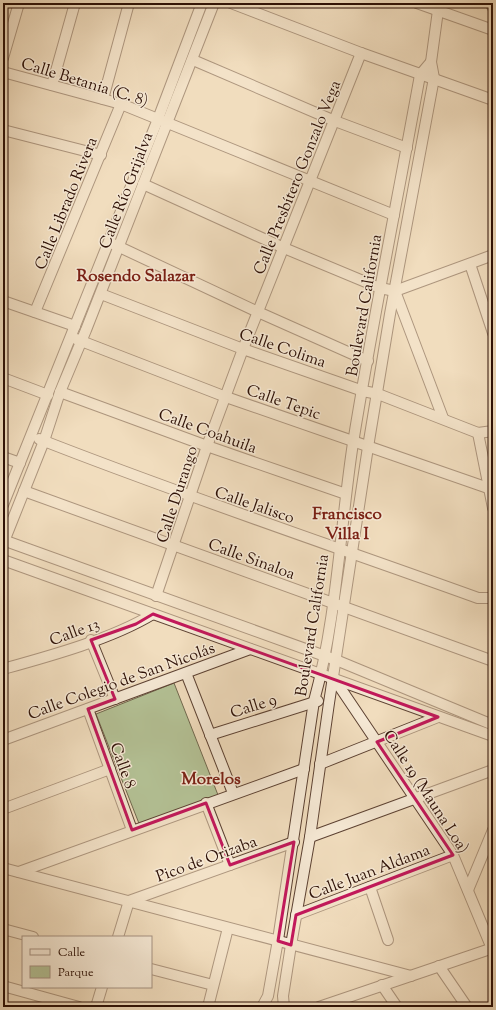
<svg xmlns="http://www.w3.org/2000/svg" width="496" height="1010" font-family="'Sorts Mill Goudy',serif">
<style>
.green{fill:#b4c296;stroke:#70684e}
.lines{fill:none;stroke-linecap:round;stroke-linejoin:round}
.minor-casing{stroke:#5d4233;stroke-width:12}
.minor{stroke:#f6e9d5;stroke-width:10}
.marked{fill:none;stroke:#c2185b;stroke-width:3;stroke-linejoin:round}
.labels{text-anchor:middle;stroke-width:3;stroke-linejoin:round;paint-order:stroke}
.street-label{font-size:16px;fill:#2c0f05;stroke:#f6e9d5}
.neighbourhood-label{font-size:17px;font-weight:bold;fill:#7a1f14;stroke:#f6e9d5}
</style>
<rect width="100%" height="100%" fill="#f1ddbe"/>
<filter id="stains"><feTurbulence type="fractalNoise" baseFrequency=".005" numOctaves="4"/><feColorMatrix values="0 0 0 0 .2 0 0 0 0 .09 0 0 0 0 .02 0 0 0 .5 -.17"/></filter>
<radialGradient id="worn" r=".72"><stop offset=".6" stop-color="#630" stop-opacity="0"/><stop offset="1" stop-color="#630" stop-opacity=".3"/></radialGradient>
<polygon class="green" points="174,683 218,795 140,826 96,714"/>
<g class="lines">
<defs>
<g id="minor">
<polyline points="231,3 361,53 493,100"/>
<polyline points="417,3 493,30"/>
<polyline points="490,3 493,8"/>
<polyline points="3,58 19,3"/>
<polyline points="193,60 335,121 407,148"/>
<polyline points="3,72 121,104 394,215"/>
<polyline points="52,85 75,3"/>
<polyline points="103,99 129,3"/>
<polyline points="3,130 101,155"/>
<polyline points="143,184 284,248 380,288 395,291 493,255"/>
<polyline points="113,244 258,312 368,361"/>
<polyline points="470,264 493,333"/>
<polyline points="395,291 443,418"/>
<polyline points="101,294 243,349 363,391 378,394 478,433 493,431"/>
<polyline points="3,301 75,326"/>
<polyline points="35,312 121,104"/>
<polyline points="76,339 226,397 488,488"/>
<polyline points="3,378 48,395"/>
<polyline points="60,392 207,446 346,494"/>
<polyline points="478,433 493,508"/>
<path d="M39,439C184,496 331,545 478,598H493"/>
<polyline points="3,457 20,463"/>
<polyline points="24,491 493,661"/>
<polyline points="3,505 158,119 202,3"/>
<polyline points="3,540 336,660 493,725"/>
<polyline points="3,544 44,441 60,392 86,330 214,3"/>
<polyline points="3,560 493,736"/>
<polyline points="156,596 207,446 243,349 361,53"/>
<polyline points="91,640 115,699"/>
<path d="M3,669C50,656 112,639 153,614"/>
<polyline points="186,673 233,793"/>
<polyline points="333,677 453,855 493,951"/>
<polyline points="88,709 132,830"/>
<polyline points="210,735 318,701"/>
<polyline points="3,740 250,649"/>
<polyline points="320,764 438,717"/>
<polyline points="206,803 230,865"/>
<polyline points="3,809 110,769"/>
<polyline points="310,837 493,770"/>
<polyline points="3,868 411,976"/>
<polyline points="19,872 304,769"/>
<polyline points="370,887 388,940"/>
<polyline points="468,890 493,830"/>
<polyline points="296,915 453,855"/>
<polyline points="3,929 33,937"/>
<polyline points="118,937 129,901 294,842"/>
<polyline points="439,966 467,1007"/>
<polyline points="151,969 213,985"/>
<polyline points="382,985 397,1007"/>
<polyline points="3,986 79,1007"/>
<polyline points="96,1007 102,987"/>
<polyline points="208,1007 228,928"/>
<path d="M262,1007L268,996L278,940L314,701C337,618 340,528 353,443C373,319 398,197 420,75L431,62"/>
<polyline points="284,1007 283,996 291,945 310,837 329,703 368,447 390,314 434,78 431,62 439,3"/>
<polyline points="319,1007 493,948"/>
</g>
</defs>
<use href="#minor" class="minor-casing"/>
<use href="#minor" class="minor"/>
</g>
<path d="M0 0H496V1010H0ZM153,614L438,717L377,742L453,855L296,915L291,945L278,941L294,842L230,865L206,803L132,830L88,709L115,699L91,640L136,624Z" fill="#f1ddbe" fill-opacity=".55" fill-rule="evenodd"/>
<path class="marked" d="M153,614L438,717L377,742L453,855L296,915L291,945L278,941L294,842L230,865L206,803L132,830L88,709L115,699L91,640L136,624Z"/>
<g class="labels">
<g class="street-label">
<text transform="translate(85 81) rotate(17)" y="6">Calle Betania (C. 8)</text>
<text transform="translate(296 177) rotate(-68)" y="6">Calle Presbítero Gonzalo Vega</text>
<text transform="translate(125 190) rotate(-69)" y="6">Calle Río Grijalva</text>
<text transform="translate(65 203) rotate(-68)" y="6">Calle Librado Rivera</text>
<text transform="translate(363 305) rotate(-80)" y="6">Boulevard California</text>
<text transform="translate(283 347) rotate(19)" y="6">Calle Colima</text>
<text transform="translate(284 401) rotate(19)" y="6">Calle Tepic</text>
<text transform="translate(208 430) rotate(20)" y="6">Calle Coahuila</text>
<text transform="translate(176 494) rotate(-72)" y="6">Calle Durango</text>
<text transform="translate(255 504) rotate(19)" y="6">Calle Jalisco</text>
<text transform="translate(252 558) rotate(20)" y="6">Calle Sinaloa</text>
<text transform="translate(311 625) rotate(-81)" y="6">Boulevard California</text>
<text transform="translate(74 631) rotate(-20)" y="6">Calle 13</text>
<text transform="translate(121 680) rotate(-20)" y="6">Calle Colegio de San Nicolás</text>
<text transform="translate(253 705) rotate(-18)" y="6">Calle 9</text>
<text transform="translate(124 765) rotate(70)" y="6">Calle 8</text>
<text transform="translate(427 791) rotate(57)" y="6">Calle 19 (Mauna Loa)</text>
<text transform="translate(206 858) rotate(-20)" y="6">Pico de Orizaba</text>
<text transform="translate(369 871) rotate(-21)" y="6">Calle Juan Aldama</text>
</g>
<g class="neighbourhood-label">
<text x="136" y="281">Rosendo Salazar</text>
<text x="347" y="519">Francisco<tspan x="347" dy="20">Villa I</tspan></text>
<text x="211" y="784">Morelos</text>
</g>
</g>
<rect width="496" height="1010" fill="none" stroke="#f1ddbe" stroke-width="16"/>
<rect x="4" y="4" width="488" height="1002" fill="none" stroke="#2c0f05" stroke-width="2"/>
<rect x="8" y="8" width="480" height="994" fill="none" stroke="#2c0f05"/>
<rect x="22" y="936" width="130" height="52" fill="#f6e9d5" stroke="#a59282"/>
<rect x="30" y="949" width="20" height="6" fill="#f6e9d5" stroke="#a59282"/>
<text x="58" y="956" font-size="12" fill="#2c0f05">Calle</text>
<rect x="30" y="966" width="20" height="12" fill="#b4c296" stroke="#a59282"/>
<text x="58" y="976" font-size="12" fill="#2c0f05">Parque</text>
<rect width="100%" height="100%" filter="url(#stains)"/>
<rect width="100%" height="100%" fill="url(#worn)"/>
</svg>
